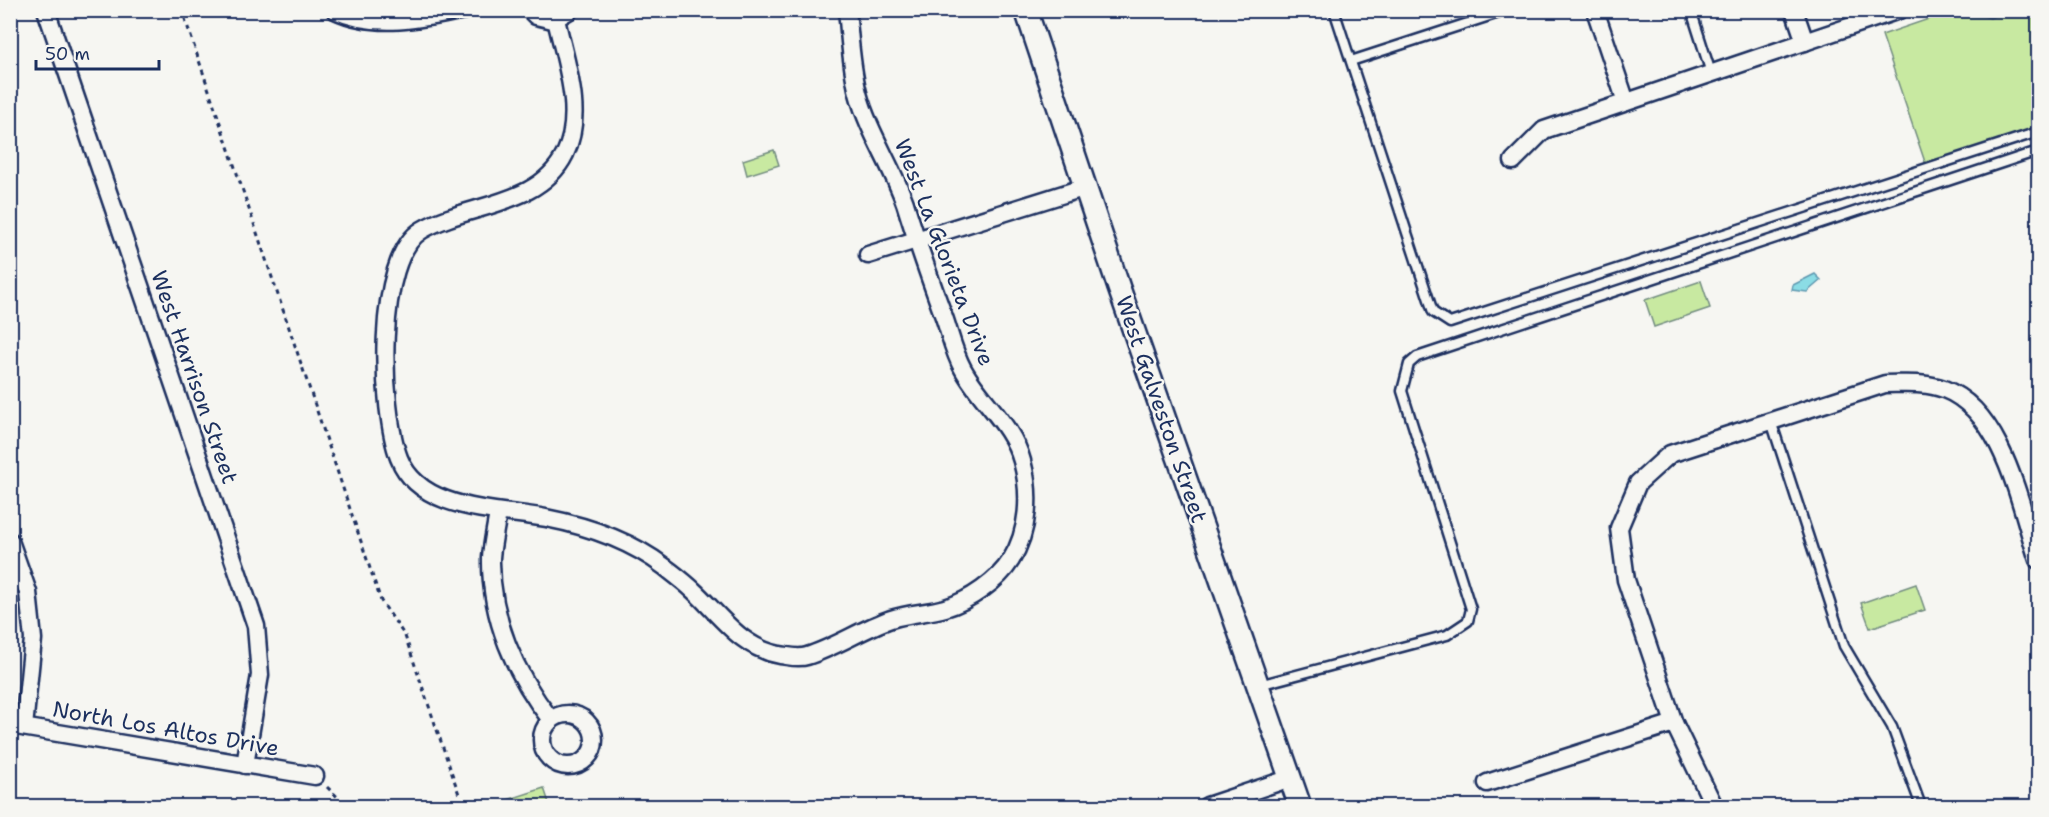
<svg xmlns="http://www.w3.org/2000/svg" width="2049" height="817" font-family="'Shantell Sans',sans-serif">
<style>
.green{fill:#c8e9a1;stroke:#728c80;stroke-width:1.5}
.water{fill:#8bdce5;stroke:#5e97af;stroke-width:1.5}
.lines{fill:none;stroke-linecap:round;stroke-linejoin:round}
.service-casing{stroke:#1b2f5e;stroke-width:13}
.minor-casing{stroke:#1b2f5e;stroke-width:21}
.tertiary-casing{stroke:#1b2f5e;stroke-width:26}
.path{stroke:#1b2f5e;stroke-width:3;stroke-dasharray:4.5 4.5;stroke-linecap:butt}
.service{stroke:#f6f6f2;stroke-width:8}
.minor{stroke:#f6f6f2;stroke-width:16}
.tertiary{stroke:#f6f6f2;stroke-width:21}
.labels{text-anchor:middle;stroke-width:5;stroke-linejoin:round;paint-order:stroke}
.street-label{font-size:22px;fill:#1b2f5e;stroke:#f6f6f2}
</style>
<rect width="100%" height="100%" fill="#f6f6f2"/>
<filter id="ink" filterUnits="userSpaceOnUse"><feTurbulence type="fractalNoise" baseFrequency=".0167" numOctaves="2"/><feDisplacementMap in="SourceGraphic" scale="12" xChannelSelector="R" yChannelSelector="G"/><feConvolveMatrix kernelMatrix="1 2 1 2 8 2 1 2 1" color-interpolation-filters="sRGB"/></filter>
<g filter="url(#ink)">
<g class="green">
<polygon points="1952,11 1970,11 1990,18 2006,11 2038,11 2038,128 1926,165 1882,35"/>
<polygon points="774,150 779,165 747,175 743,160"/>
<polygon points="1701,281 1710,308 1654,327 1645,300"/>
<polygon points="1916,584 1925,610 1870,628 1861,603"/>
<polygon points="544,788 550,806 489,806"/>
</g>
<polygon class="water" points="1815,274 1821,280 1807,292 1792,290 1793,285"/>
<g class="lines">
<defs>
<g id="service">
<polyline points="1334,10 1433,312 1450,323 2038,132"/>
<polyline points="1691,10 1711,73"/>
<polyline points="1351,61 1508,10"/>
<polyline points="1771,421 1844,646 1892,727 1921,806"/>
<polyline points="1259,685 1447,635 1468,621 1471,609 1402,391 1409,364 1417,357 2038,151"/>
</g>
<g id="minor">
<polyline points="46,10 256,626 260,675 245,765"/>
<path d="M335,10C375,29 423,19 464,10"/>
<polyline points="530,10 536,16 553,20 570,10"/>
<polyline points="1595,10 1626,102"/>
<polyline points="1794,10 1805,42"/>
<path d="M556,19C565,61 585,113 565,154C539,207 468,203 422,230C374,259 381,411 399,458C420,512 498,509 546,518C587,526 631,541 665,567C674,574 685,582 693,590C721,616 741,648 780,655C789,656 798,659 807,656C836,647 862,629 891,619C909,613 928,613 945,608C969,601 998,581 1011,560C1029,531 1031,494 1022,461C1012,424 981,402 963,369C954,353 950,334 944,317C930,279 917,242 905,203C892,166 868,131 858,93C851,66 850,38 847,10"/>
<polyline points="1513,161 1544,130 1899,10"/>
<polyline points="868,255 1086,187"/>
<path d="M498,512C496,527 492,543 491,558C490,618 515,674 551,720"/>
<polyline points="10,541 28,592 33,639 24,727"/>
<circle cx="568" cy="740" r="26"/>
<polyline points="10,725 315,776"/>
<polyline points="1487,783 1674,723"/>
<polyline points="1207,806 1291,778"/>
<path d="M1714,806L1674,723L1626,580L1619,528L1638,483L1670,454L1885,384C1904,384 1926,382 1944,389C2004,412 2020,506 2038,560"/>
</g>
<polyline id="tertiary" points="1026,10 1119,288 1300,806"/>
</defs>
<use href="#service" class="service-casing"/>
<use href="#minor" class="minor-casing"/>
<use href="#tertiary" class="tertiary-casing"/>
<g class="path">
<polyline points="182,10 381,601 405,636 463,806"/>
<polyline points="327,787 347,806"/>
</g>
<use href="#service" class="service"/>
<use href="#minor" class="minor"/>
<use href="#tertiary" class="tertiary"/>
</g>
</g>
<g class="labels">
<g class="street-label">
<text transform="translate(945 252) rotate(69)" y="8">West La Glorieta Drive</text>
<text transform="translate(195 377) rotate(71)" y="8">West Harrison Street</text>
<text transform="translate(1162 409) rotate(71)" y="8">West Galveston Street</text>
<text transform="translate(166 728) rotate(10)" y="8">North Los Altos Drive</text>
</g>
</g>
<rect width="2049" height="817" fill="none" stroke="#f6f6f2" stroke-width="36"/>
<rect x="18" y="18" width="2013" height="781" fill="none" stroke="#1b2f5e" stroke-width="2" filter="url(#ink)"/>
<path d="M36 60v9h123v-9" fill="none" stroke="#1b2f5e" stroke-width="3"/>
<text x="45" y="60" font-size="18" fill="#1b2f5e" stroke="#f6f6f2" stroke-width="4.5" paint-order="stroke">50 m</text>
</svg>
